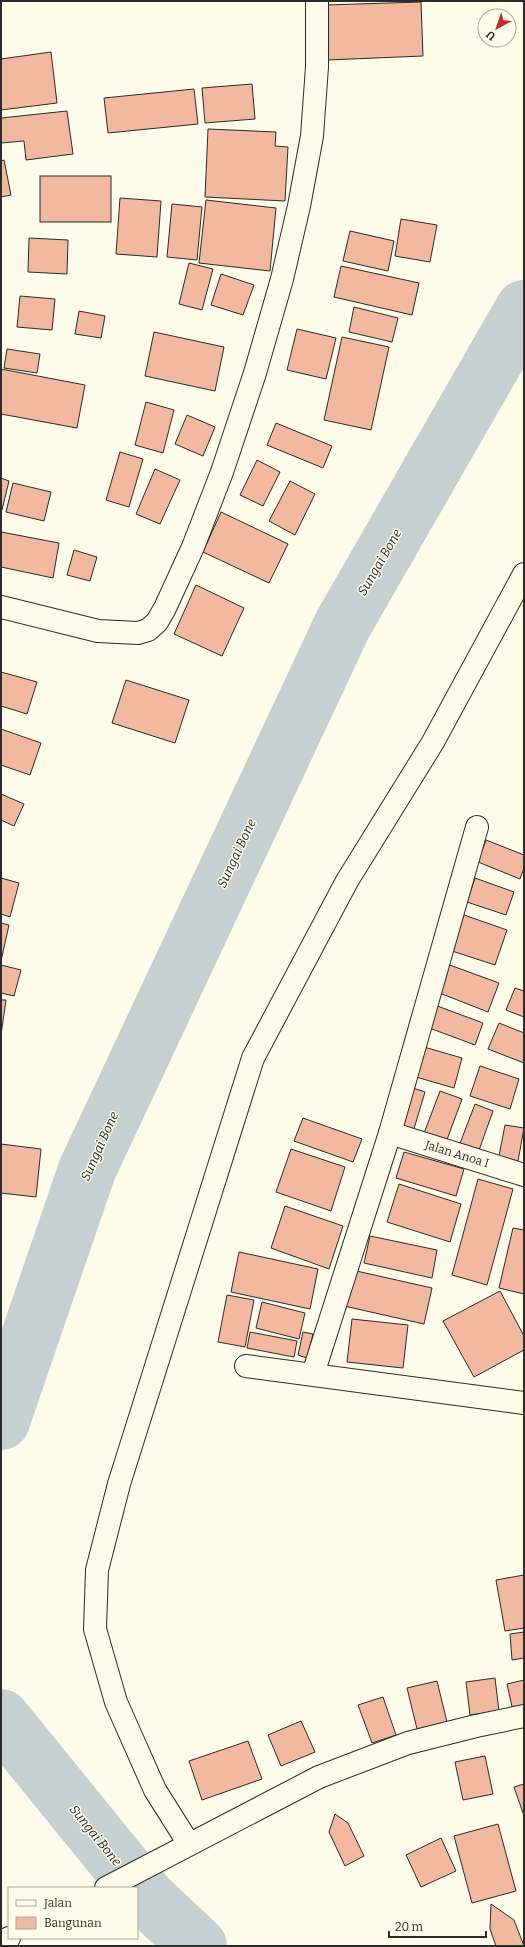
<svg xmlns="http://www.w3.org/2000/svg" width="525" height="1947" font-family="Bitter,serif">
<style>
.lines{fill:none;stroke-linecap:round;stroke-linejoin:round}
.river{stroke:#c7d0d0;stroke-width:58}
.building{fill:#f2b8a0;stroke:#2b2b2b}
.minor-casing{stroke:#2b2b2b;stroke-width:24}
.minor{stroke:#fdfbea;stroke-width:22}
.labels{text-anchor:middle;stroke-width:3;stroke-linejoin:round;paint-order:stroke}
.street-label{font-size:12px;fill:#2b2b2b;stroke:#fdfbea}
.water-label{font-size:13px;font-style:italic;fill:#2b2b2b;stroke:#fdfbea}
</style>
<rect width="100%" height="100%" fill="#fdfbea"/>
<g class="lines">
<g class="river">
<polyline points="1,1421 87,1170 343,624 524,309"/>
<polyline points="1,1718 148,1899 198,1946"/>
</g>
</g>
<g class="building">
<polygon points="421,2 423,56 327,60 325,5"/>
<polygon points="51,52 57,103 1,110 1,59"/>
<polygon points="252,84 255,119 205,123 202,88"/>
<polygon points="194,89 198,124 108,133 104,98"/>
<polygon points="67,111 73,154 26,160 24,141 1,143 1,118"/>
<polygon points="208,129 276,132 275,146 288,147 285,201 205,197"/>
<polygon points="4,160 11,195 1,197 1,161"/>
<rect x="40" y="176" width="71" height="46"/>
<polygon points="120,198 161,201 157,257 116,254"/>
<polygon points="206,200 276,208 270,271 199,263"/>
<polygon points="172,204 202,207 197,260 167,257"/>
<polygon points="401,219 437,225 430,262 395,256"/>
<polygon points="350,231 394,241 388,271 343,261"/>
<polygon points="29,238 68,240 67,274 28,272"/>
<polygon points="189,263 213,269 202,310 179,304"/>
<polygon points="341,266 419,283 412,315 334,297"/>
<polygon points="221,274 254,285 243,315 211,305"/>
<polygon points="20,296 55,299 52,330 17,327"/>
<polygon points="354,307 398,318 392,342 349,332"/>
<polygon points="79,311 105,316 101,338 75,334"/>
<polygon points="297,329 336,338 326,379 287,370"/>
<polygon points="154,332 224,347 215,391 145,376"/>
<polygon points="342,337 389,347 371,430 324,420"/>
<polygon points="7,349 40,354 37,373 4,368"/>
<polygon points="1,369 85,385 77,428 1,414"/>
<polygon points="146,402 174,410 163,453 135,445"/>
<polygon points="187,415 215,427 203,456 175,444"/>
<polygon points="276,423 332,446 323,468 267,445"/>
<polygon points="120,452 143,459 129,507 106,500"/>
<polygon points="257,460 280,472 263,506 240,495"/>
<polygon points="155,469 180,480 160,524 136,514"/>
<polygon points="1,478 9,481 2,510 1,509"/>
<polygon points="290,481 315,494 295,535 269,521"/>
<polygon points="13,483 51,492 44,521 6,512"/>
<polygon points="221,512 288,544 269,583 203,552"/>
<polygon points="1,532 59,543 53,578 1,567"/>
<polygon points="74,550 97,557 90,581 67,575"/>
<polygon points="196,585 244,608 222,656 174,634"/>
<polygon points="1,672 37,682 27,714 1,706"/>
<polygon points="126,680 189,700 175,743 112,723"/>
<polygon points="1,729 41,743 30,775 1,765"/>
<polygon points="1,794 24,804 14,826 1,820"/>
<polygon points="486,840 524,855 524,868 520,879 478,862"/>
<polygon points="1,878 19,883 10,917 1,914"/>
<polygon points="475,878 514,892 506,915 467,902"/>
<polygon points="464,915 507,930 495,965 452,951"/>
<polygon points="1,923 9,925 1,961"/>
<polygon points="447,964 499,983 488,1012 437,992"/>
<polygon points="1,965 21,970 14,996 1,993"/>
<polygon points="515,988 524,991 524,1017 506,1010"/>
<polygon points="1,1000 6,1000 1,1035"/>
<polygon points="432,1004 483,1023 475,1045 424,1026"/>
<polygon points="499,1023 524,1033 524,1063 488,1049"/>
<polygon points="424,1047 462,1058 454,1088 416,1077"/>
<polygon points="480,1066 519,1079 510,1109 470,1096"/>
<polygon points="407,1086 425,1092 413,1132 396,1127"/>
<polygon points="440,1091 462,1099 445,1145 423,1136"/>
<polygon points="475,1104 493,1111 478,1153 459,1146"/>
<polygon points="303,1118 362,1139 353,1162 294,1141"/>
<polygon points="505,1125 524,1128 518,1161 499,1156"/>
<polygon points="1,1144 41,1149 36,1197 1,1193"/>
<polygon points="291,1149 345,1167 331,1211 276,1192"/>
<polygon points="404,1152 464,1169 456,1196 396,1178"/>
<polygon points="478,1179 513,1189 487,1285 452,1275"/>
<polygon points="399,1184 461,1204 450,1242 387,1222"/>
<polygon points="285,1206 343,1226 329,1269 271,1248"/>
<polygon points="513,1228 524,1230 524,1294 499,1288"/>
<polygon points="370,1236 437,1250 432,1278 364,1263"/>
<polygon points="239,1252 318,1269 310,1309 231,1292"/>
<polygon points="352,1270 432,1288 424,1324 344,1306"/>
<polygon points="500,1291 524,1336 524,1350 474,1377 443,1321"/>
<polygon points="227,1295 254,1300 245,1347 218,1342"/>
<polygon points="262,1302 305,1313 299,1339 256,1328"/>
<polygon points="352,1319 408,1325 403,1368 347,1362"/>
<polygon points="250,1332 297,1341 294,1357 247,1348"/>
<polygon points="303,1332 313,1334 307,1358 298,1355"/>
<polygon points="524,1575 524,1628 505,1631 496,1580"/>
<polygon points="524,1632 524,1658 512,1660 510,1634"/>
<polygon points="495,1678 499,1711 470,1715 466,1682"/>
<polygon points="524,1680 524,1708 513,1711 507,1684"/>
<polygon points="437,1681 448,1726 418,1733 407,1688"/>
<polygon points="383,1697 396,1735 372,1743 358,1705"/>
<polygon points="301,1721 315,1752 281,1766 268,1735"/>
<polygon points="248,1741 262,1779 202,1800 189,1761"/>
<polygon points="485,1756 493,1794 463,1800 455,1762"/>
<polygon points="524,1784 524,1816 514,1787"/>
<polygon points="335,1814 348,1823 364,1856 345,1866 329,1832"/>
<polygon points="498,1824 516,1891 472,1903 454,1836"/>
<polygon points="441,1838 456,1871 421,1887 406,1855"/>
<polygon points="491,1904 514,1920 524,1946 496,1946 490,1929"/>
</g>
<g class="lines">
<defs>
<g id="minor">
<polyline points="1,607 98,631 138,633 148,630 157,622 165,608 193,547 222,472 255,373 282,279 299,206 312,136 317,67 317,1"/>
<polyline points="390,1133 524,1175"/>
<polyline points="246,1366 524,1403"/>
<polyline points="313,1374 390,1133 477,827"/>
<polyline points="189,1844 155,1790 116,1702 95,1629 97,1570 119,1484 253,1058 347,881 433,742 524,574"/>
<polyline points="106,1888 319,1777 408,1743 476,1726 524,1716"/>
<polyline points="1,1942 9,1938"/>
</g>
</defs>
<use href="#minor" class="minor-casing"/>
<use href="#minor" class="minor"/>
</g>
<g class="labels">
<g class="street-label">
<text transform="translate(457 1154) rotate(17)" y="4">Jalan Anoa I</text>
</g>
<g class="water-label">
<text transform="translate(379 562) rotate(-60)" y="5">Sungai Bone</text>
<text transform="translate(236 853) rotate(-65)" y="5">Sungai Bone</text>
<text transform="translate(99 1146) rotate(-66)" y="5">Sungai Bone</text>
<text transform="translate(96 1835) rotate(51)" y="5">Sungai Bone</text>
</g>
</g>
<rect width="525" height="1947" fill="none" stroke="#2b2b2b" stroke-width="4"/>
<rect x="8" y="1887" width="130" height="52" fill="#fdfbea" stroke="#a9a89e"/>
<rect x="16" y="1900" width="20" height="6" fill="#fdfbea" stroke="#a9a89e"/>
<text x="44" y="1907" font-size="12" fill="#2b2b2b">Jalan</text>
<rect x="16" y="1917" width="20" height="12" fill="#f2b8a0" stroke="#a9a89e"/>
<text x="44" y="1927" font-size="12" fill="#2b2b2b">Bangunan</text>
<g transform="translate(497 28) rotate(220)"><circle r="19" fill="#fdfbea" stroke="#a9a89e"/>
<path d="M0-3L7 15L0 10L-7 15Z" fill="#c62828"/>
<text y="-6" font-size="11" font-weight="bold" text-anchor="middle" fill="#2b2b2b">U</text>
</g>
<path d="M389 1931v6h97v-6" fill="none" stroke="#2b2b2b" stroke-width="2"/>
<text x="395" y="1931" font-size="12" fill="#2b2b2b" stroke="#fdfbea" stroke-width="3" paint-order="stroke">20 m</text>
</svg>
